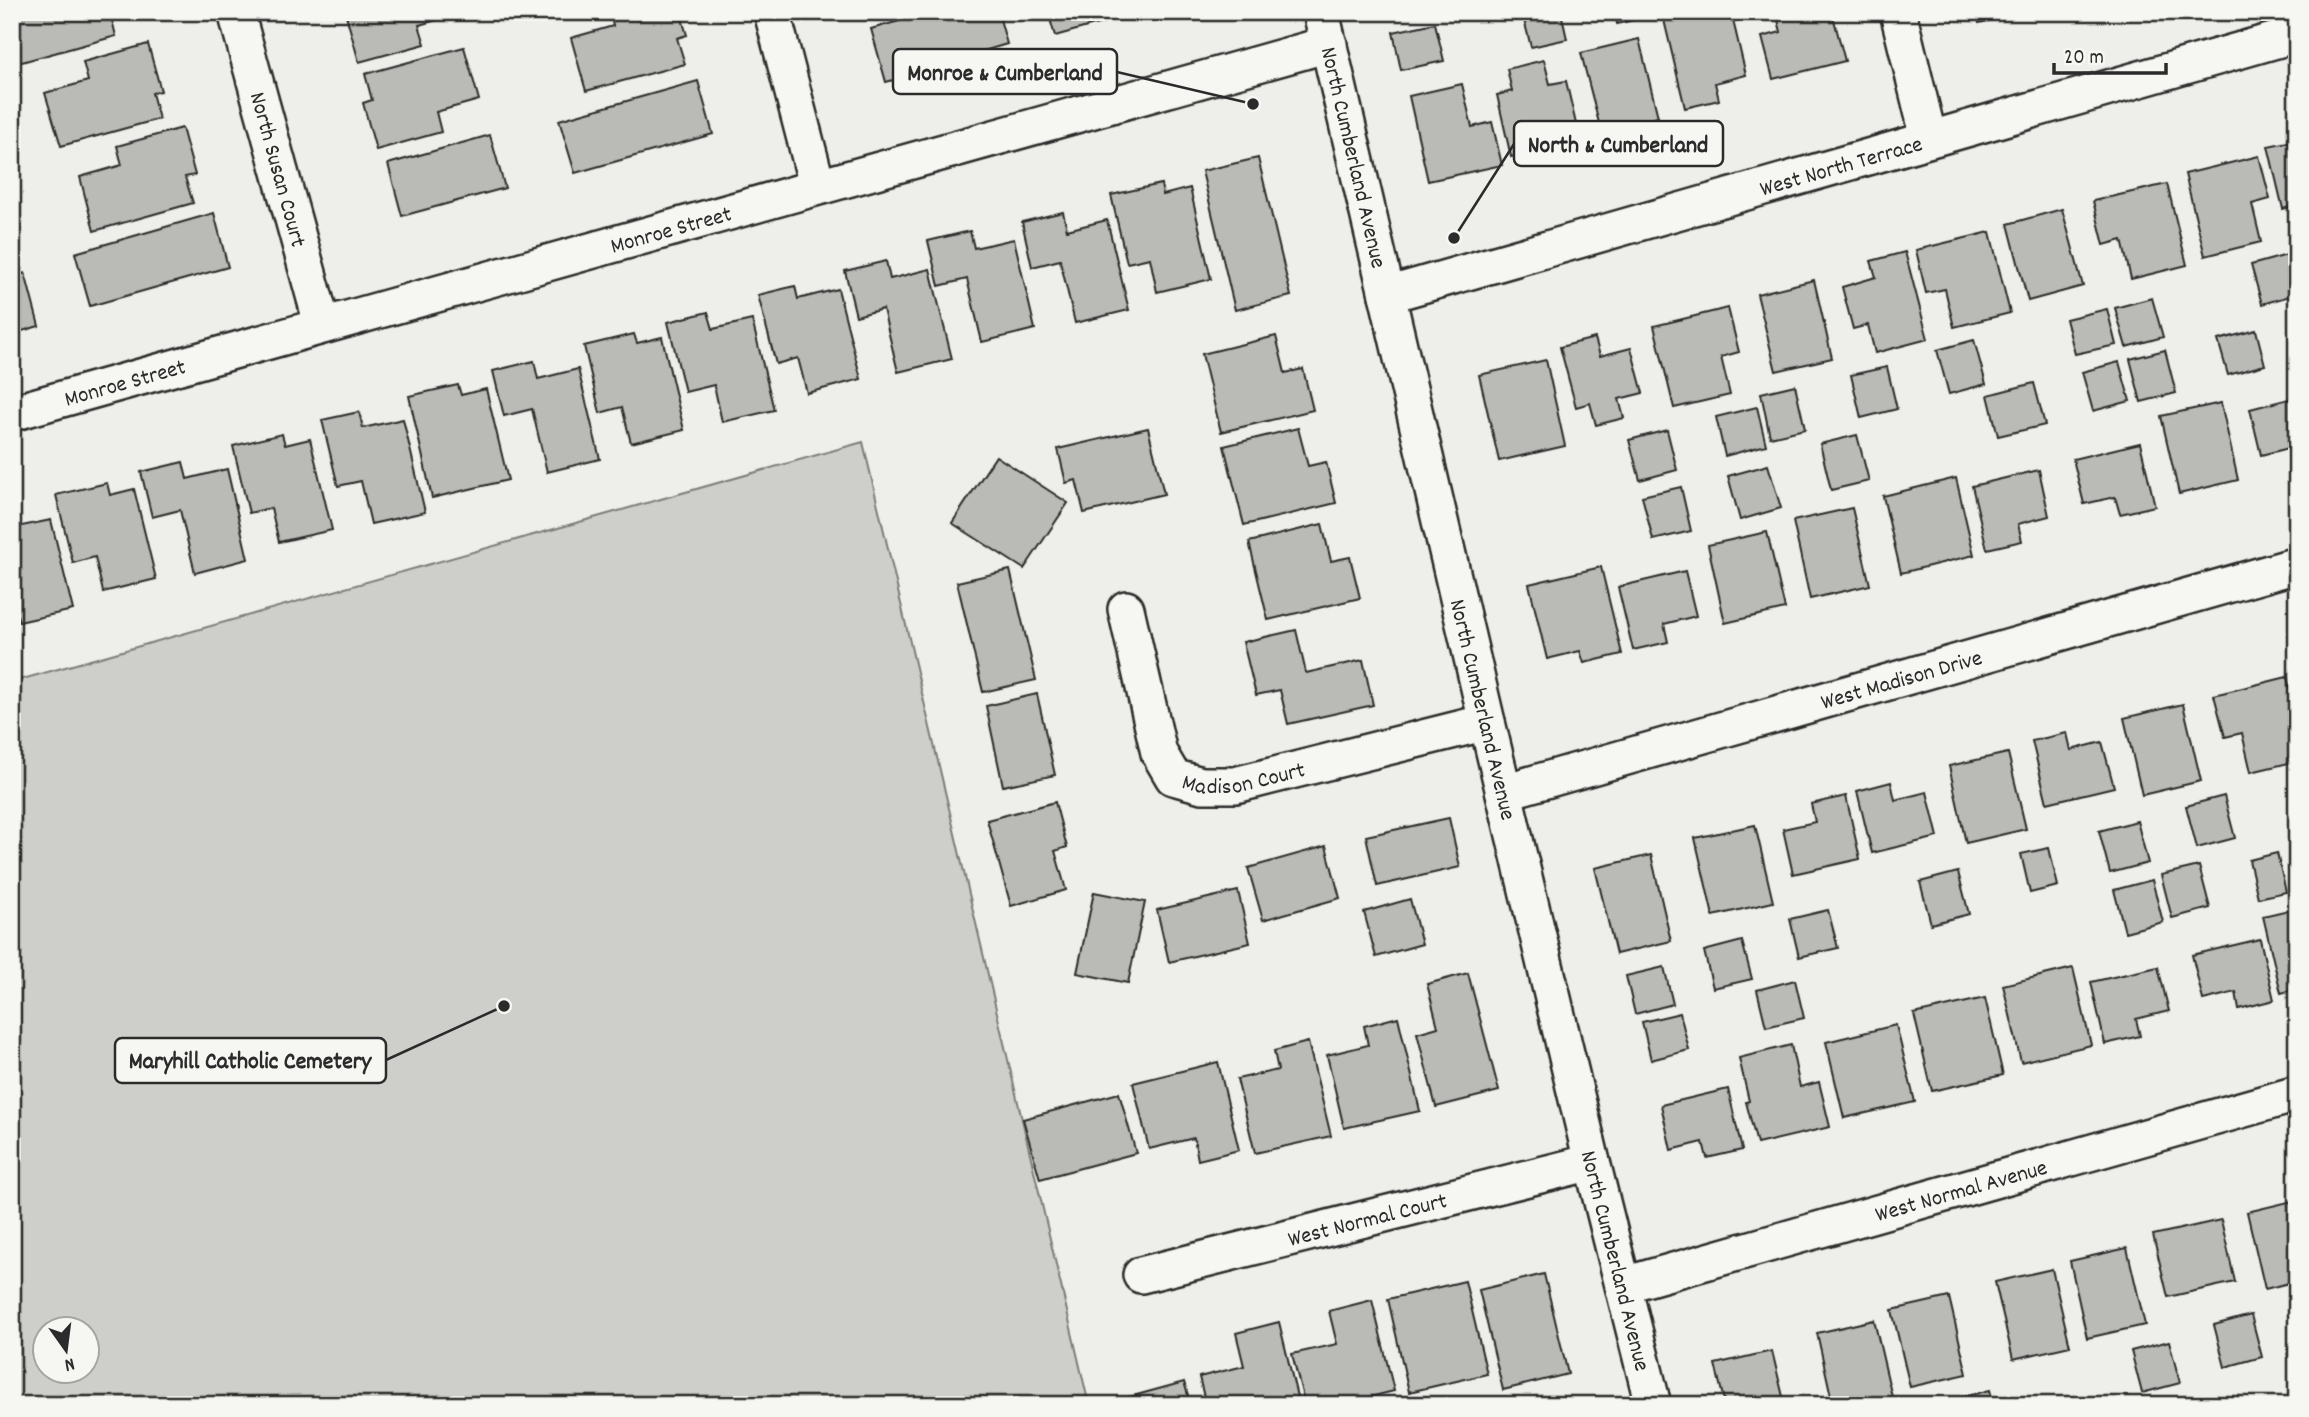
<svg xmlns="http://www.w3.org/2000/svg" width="2309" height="1417" font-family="Dekko,sans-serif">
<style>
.green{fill:#cececa;stroke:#7c7c7a;stroke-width:2;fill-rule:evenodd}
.building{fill:#babab7;stroke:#2b2b2b;stroke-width:2}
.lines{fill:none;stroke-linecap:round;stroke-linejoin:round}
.street-casing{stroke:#2b2b2b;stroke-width:40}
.street{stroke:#f6f6f2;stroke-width:35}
.labels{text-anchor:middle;stroke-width:7;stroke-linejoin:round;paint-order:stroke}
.street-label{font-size:23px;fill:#2b2b2b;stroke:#f6f6f2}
.leader{fill:none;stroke:#2b2b2b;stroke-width:2.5}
.callout-dot{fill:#2b2b2b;stroke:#f6f6f2;stroke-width:2.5}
.callout{fill:#f6f6f2;stroke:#2b2b2b;stroke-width:2.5}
.callout-label{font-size:24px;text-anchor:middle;font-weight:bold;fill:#2b2b2b}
</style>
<rect width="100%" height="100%" fill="#eeeeea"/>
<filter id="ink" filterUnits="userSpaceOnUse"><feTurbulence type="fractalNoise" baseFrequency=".0143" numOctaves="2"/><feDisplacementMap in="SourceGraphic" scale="14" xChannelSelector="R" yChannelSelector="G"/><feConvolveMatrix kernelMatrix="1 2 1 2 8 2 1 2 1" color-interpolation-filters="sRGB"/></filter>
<g filter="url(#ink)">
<path class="green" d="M863,442L1089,1405H12V682ZM46,1330H88V1372H46Z"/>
<g class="building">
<polygon points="12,12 110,12 116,36 18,63 12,41"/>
<polygon points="356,12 462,12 462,13 419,25 425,44 359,62 346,15"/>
<polygon points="610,12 680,12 687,35 677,38 685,64 586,91 571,38 613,26"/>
<polygon points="931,12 998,12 1007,44 970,55 971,59 886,82 871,29"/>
<polygon points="1048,12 1141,12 1055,36"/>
<polygon points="1522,12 1561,12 1567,39 1531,47"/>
<polygon points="1615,12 1648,12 1649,16 1617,24"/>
<polygon points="1695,12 1731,12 1746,75 1715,83 1719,100 1685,108 1664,20"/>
<polygon points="1776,12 1832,12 1845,61 1773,79 1762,37 1781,32"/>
<polygon points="1977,12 2026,12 1979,23"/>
<polygon points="1435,23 1444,61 1401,70 1393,32"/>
<polygon points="1639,39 1658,117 1601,131 1581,53"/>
<polygon points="148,44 161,91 152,93 159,119 61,146 45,93 88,81 83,62"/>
<polygon points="464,47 479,100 436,112 441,132 376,150 363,103 372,100 365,74"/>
<polygon points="1544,60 1550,84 1566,81 1576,124 1544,132 1548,149 1511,157 1497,95 1512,91 1507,69"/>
<polygon points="698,81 713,134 575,173 559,120"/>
<polygon points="1462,84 1472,127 1492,122 1502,165 1428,181 1409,96"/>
<polygon points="182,128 195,175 185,177 193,203 94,231 80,177 122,165 117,146"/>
<polygon points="490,135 505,188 402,216 388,164"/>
<polygon points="2297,140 2297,205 2283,209 2268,146"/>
<polygon points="2259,156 2270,199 2252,204 2261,242 2205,256 2185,174"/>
<polygon points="1258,158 1291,296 1235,310 1202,171"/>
<polygon points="1161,184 1163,195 1190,188 1211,279 1157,292 1150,258 1127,263 1111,195"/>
<polygon points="2167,184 2187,265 2131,279 2122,240 2104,245 2093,201"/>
<polygon points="2062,209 2083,286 2028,301 2008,224"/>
<polygon points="1063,212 1067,230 1107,220 1129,310 1075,323 1060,260 1032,267 1022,222"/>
<polygon points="214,213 228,267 90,306 75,253"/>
<polygon points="970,231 974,248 1014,239 1035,329 982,342 967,279 939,286 928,241"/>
<polygon points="1990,232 2010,313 1954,327 1945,289 1926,293 1916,250"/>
<polygon points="1905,252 1928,339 1875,353 1868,325 1853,329 1842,287 1876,277 1871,261"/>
<polygon points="2287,255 2297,294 2262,304 2251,265"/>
<polygon points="886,261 890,279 930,269 952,359 898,372 883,309 856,316 845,271"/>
<polygon points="25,273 39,326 12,334 12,277"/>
<polygon points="1814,280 1832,358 1776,371 1757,294"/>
<polygon points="795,286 798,299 838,289 861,379 807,393 798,358 776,364 758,295"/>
<polygon points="2152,298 2163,337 2126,347 2115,308"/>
<polygon points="1728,308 1739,352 1721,357 1730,395 1674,408 1654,326"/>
<polygon points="2107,309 2116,345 2075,354 2066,319"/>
<polygon points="708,312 713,329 752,320 774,410 722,422 714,385 685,392 668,322"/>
<polygon points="2256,330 2265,365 2228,375 2218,340"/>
<polygon points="634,334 637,343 662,337 684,430 631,443 622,407 600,413 584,346"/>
<polygon points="1276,336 1285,373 1303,369 1313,410 1221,432 1202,354"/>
<polygon points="1595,338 1600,356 1631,348 1643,393 1619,399 1624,418 1596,425 1590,403 1576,407 1560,347"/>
<polygon points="1974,340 1986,384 1949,394 1937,350"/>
<polygon points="2165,350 2176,393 2141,402 2130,359"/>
<polygon points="1546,360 1565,446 1499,461 1479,375"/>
<polygon points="534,361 538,379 578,369 600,459 547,472 532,409 504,416 493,371"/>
<polygon points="2119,362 2130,401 2093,411 2082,372"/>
<polygon points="1887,367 1897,409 1861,418 1851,375"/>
<polygon points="2034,383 2045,425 1998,436 1988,395"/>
<polygon points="458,385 461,395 486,389 508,480 432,498 409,396"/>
<polygon points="1795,385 1805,429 1770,437 1761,393"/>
<polygon points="2297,397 2297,463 2293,447 2261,455 2250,409"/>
<polygon points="2221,403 2238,480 2179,494 2161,416"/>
<polygon points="1757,407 1766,445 1725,456 1716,417"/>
<polygon points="359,412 363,428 403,419 425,512 371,524 361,481 338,486 322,420"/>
<polygon points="1148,428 1164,494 1084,513 1076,480 1066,483 1058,449"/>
<polygon points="1298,428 1308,466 1326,462 1336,503 1244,525 1224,446"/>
<polygon points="1667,430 1677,470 1640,480 1629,440"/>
<polygon points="282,434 285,445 310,439 332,530 279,542 271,508 249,513 233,446"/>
<polygon points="1857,435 1869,481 1831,490 1820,444"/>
<polygon points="2140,443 2155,506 2120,514 2115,497 2084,504 2073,459"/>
<polygon points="996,456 1068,503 1024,569 952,523"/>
<polygon points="183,462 187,479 227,469 248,559 195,573 180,510 152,517 141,472"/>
<polygon points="1768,465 1781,508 1740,520 1728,476"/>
<polygon points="2039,470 2049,516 2018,524 2022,541 1987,549 1972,486"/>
<polygon points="1956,478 1974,555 1901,573 1883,496"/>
<polygon points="107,483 110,495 134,489 156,579 103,592 95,557 73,563 56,495"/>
<polygon points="1681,487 1691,531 1653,540 1642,496"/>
<polygon points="1852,508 1870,585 1810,599 1793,521"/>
<polygon points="51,520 73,610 19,622 12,594 12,528"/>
<polygon points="1322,524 1331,561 1350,557 1360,598 1268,620 1249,542"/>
<polygon points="1767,532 1785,609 1725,623 1708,545"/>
<polygon points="1601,567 1622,654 1584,663 1580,651 1547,659 1529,584"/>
<polygon points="1010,570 1036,680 983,692 957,582"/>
<polygon points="1685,571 1696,616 1664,624 1668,642 1633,650 1618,587"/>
<polygon points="1296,630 1306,673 1363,660 1373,705 1288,724 1280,690 1256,695 1243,642"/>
<polygon points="2287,677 2297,719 2297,761 2251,772 2242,733 2225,737 2214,695"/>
<polygon points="1037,694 1055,775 1003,786 986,706"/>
<polygon points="2183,704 2201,781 2142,795 2124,718"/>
<polygon points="2067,733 2071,750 2102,742 2114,787 2047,803 2032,741"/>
<polygon points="2008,753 2026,829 1966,843 1949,766"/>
<polygon points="1891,782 1895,800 1927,792 1938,837 1872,853 1857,791"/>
<polygon points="1846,796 1860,859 1793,874 1783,829 1815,822 1811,804"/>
<polygon points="2224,796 2235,838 2197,848 2186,806"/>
<polygon points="1055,802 1067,847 1055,851 1066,890 1011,906 987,820"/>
<polygon points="1449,818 1460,867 1377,886 1366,836"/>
<polygon points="2137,821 2148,863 2110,873 2099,831"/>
<polygon points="1755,825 1773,902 1713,916 1695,838"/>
<polygon points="1326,846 1340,898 1263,920 1248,868"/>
<polygon points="2049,848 2058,886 2030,893 2021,854"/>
<polygon points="2277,853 2286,892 2258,898 2249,860"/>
<polygon points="1651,855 1671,941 1616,954 1595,868"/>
<polygon points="2199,866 2210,908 2172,918 2161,875"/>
<polygon points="1958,872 1969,914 1931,924 1920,882"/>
<polygon points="2152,880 2163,922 2125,932 2114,890"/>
<polygon points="1238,891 1250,943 1169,962 1157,910"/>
<polygon points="1094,892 1145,902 1128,983 1077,973"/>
<polygon points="1410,899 1422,944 1376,957 1364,912"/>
<polygon points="2297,908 2297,989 2281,993 2263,916"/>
<polygon points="1828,910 1838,948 1799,957 1790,919"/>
<polygon points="2260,939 2274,1000 2239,1009 2236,992 2203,1000 2192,955"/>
<polygon points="1742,941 1752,979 1713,988 1704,951"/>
<polygon points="1664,967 1673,1004 1635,1014 1626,976"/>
<polygon points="2158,967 2169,1011 2136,1019 2140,1036 2105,1044 2091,982"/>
<polygon points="2073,968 2091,1045 2021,1062 2003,985"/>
<polygon points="1468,973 1499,1091 1436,1107 1417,1033 1438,1027 1427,984"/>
<polygon points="1795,980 1804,1018 1766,1027 1757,990"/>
<polygon points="1985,998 2003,1075 1932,1091 1914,1014"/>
<polygon points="1680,1013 1689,1050 1651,1060 1642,1022"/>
<polygon points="1398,1017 1420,1111 1344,1128 1327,1055 1368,1045 1364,1026"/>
<polygon points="1896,1025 1915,1102 1844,1118 1826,1042"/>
<polygon points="1308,1042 1331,1136 1255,1153 1237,1079 1278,1070 1274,1051"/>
<polygon points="1791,1045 1800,1087 1819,1082 1830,1127 1757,1144 1746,1102 1749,1101 1739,1058"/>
<polygon points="1218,1062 1239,1150 1198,1160 1194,1138 1149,1149 1133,1083"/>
<polygon points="1728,1089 1742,1150 1707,1158 1703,1142 1671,1150 1661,1105"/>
<polygon points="1119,1093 1136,1153 1040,1179 1023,1119"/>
<polygon points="2297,1200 2297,1281 2265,1289 2247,1212"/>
<polygon points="2221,1220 2235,1282 2168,1297 2153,1235"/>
<polygon points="2127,1248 2145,1325 2087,1338 2070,1261"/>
<polygon points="2052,1269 2070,1346 2013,1359 1995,1282"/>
<polygon points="1544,1274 1568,1374 1503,1390 1479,1290"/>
<polygon points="1465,1281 1487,1374 1409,1392 1388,1299"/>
<polygon points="1949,1297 1967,1374 1910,1387 1892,1310"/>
<polygon points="1372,1300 1394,1391 1338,1405 1305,1405 1292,1354 1337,1344 1329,1311"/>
<polygon points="2251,1315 2262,1357 2225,1367 2214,1325"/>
<polygon points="1874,1320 1892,1397 1856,1405 1833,1405 1817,1333"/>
<polygon points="1279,1322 1299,1405 1206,1405 1199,1377 1244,1366 1236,1333"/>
<polygon points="2169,1341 2180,1383 2142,1393 2131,1351"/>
<polygon points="1772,1351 1785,1405 1725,1405 1715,1364"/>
<polygon points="1184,1382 1191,1405 1100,1405"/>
<polygon points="1990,1390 1994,1405 1953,1405 1952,1400"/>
</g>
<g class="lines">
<defs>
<g id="street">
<path id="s1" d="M236,12L322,324"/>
<polyline points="772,12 817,185"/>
<path id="s2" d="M1321,12L1487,722L1592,1162L1653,1405"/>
<polyline points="1898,12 1929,139"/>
<path id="s3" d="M1387,295L2297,34"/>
<path id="s4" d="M12,413L1329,44"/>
<path id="s5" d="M1126,609L1159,753L1173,777L1202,785H1235L1487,722"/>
<path id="s6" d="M1504,792L2297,565"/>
<path id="s7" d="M1141,1275L1592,1162"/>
<path id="s8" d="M1624,1285L2297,1094"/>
</g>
</defs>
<use href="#street" class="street-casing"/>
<use href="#street" class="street"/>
</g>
</g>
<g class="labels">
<g class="street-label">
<text dy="8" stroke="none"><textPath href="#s2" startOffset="149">North Cumberland Avenue</textPath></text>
<text dy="8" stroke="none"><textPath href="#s3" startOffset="472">West North Terrace</textPath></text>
<text dy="8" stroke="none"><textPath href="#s1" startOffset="163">North Susan Court</textPath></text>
<text dy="8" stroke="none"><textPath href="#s4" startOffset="684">Monroe Street</textPath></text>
<text dy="8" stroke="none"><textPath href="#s4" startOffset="117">Monroe Street</textPath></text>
<text dy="8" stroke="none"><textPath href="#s6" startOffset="413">West Madison Drive</textPath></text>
<text dy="8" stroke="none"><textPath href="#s2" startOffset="716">North Cumberland Avenue</textPath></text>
<text dy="8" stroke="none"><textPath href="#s5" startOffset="248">Madison Court</textPath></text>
<text dy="8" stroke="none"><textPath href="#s8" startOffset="350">West Normal Avenue</textPath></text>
<text dy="8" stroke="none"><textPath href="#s7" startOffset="233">West Normal Court</textPath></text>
<text dy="8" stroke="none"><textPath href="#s2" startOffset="1283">North Cumberland Avenue</textPath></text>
</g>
</g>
<path class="leader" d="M1253 104L1117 72M1454 238L1514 144M504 1006L386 1060"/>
<g class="callout-dot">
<circle cx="1253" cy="104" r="7"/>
<circle cx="1454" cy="238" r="7"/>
<circle cx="504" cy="1006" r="7"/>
</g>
<g class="callout">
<rect x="893" y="49" width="224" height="45" rx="7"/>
<rect x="1514" y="121" width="209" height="45" rx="7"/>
<rect x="115" y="1038" width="271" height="45" rx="7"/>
</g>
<g class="callout-label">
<text x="1005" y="80">Monroe &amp; Cumberland</text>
<text x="1618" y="152">North &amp; Cumberland</text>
<text x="250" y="1068">Maryhill Catholic Cemetery</text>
</g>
<rect width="2309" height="1417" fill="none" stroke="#f6f6f2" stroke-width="42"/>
<rect x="21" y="21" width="2267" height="1375" fill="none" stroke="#2b2b2b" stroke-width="2.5" filter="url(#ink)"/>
<g transform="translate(66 1350) rotate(166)"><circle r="33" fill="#f6f6f2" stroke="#a5a5a2" stroke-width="2"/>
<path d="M0-5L12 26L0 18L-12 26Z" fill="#2b2b2b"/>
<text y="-10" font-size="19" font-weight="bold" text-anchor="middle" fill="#2b2b2b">N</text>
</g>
<path d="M2054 63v10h112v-10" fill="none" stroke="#2b2b2b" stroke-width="3.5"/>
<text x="2064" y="63" font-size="21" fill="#2b2b2b" stroke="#f6f6f2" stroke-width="5" paint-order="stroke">20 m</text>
</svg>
